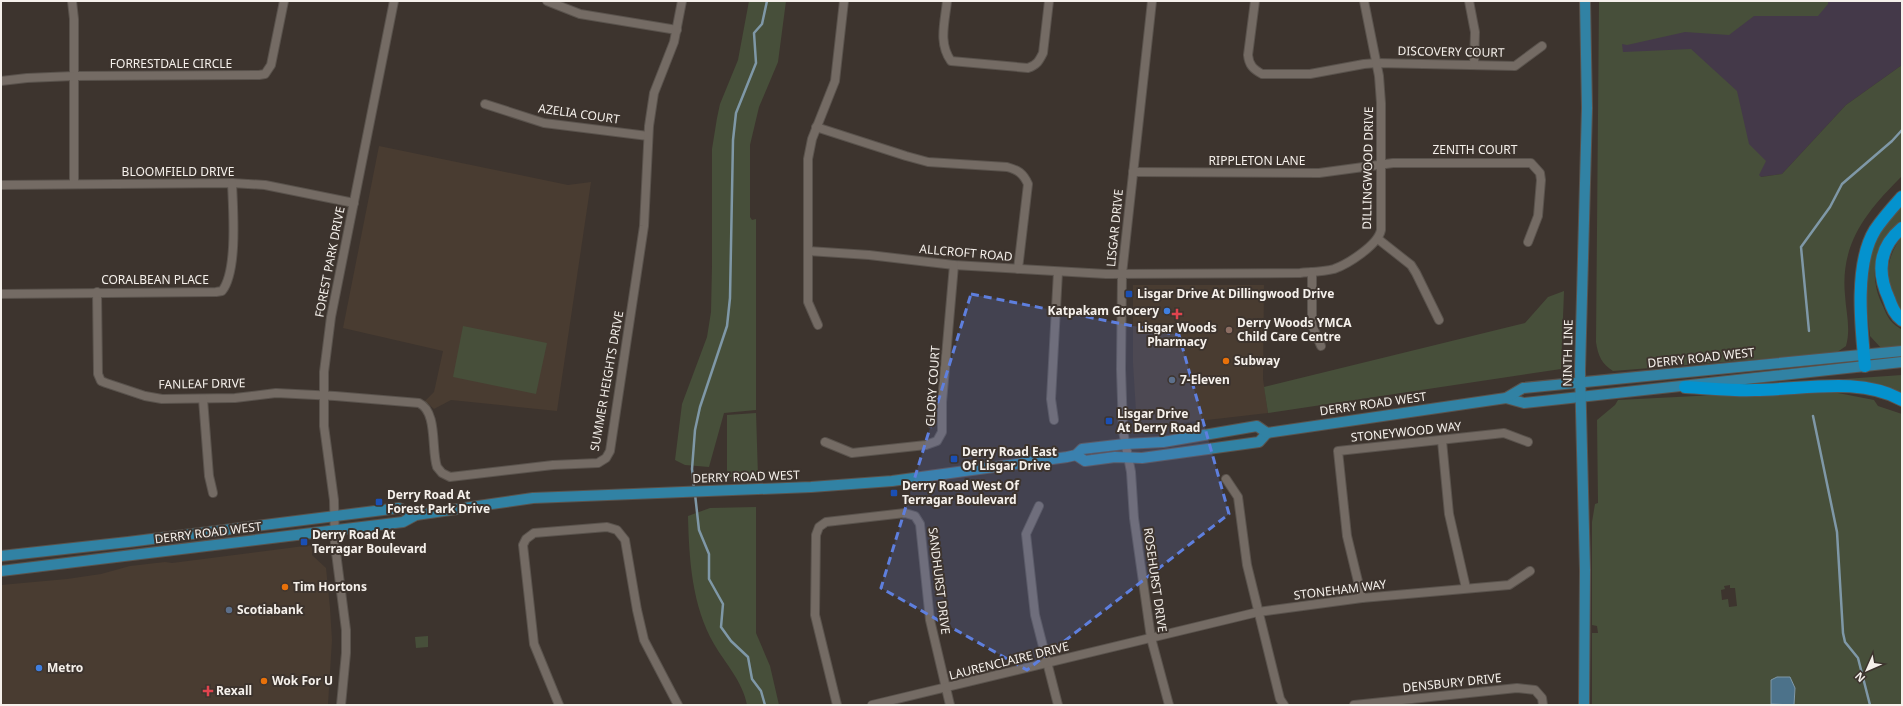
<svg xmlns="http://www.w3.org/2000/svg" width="1903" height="706" font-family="'Noto Sans',sans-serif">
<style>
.built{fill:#493c31}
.industrial{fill:#443949}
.green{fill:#474f3a;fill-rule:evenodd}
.water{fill:#4c728a;stroke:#7f98a7}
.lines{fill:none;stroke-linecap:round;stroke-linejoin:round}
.stream{stroke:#7f98a7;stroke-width:2.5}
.minor-casing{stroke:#5a534d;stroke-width:10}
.major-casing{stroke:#5a534d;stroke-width:12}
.highway-casing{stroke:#5a534d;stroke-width:14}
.minor{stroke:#746b64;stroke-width:8}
.major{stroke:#3182a4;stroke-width:10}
.highway{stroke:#0492ce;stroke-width:12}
.marked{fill:#5e7fde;fill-opacity:0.2;stroke:#5e7fde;stroke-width:3;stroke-dasharray:8 5;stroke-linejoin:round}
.transit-dot{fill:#1a4fb4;stroke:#3d342e;stroke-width:1.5}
.shop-dot{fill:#3f7fe0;stroke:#3d342e;stroke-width:1.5}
.health-dot{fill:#e0444e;stroke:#3d342e;stroke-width:1.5}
.education-dot{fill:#8d6e63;stroke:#3d342e;stroke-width:1.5}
.food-dot{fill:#e8710a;stroke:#3d342e;stroke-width:1.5}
.service-dot{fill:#5c6f8a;stroke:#3d342e;stroke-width:1.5}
.labels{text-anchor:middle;stroke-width:4;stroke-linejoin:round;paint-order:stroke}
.street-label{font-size:12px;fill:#f5f0eb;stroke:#3d342e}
.poi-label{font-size:12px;font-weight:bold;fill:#f5f0eb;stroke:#3d342e;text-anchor:start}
</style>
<rect width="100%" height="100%" fill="#3d342e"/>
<g class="built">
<polygon points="379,146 568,185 591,182 557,411 451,400 434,409 425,401 434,392 443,351 343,328"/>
<polygon points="1133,285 1264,285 1263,379 1268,413 1137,428 1133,363"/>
<polygon points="312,545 312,555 326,568 330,608 332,640 328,705 1,705 1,585 67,579 101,574 130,566 165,562 172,563"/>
</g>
<polygon class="industrial" points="1621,1 1902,1 1902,65 1846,105 1782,174 1619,196"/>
<g class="green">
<polygon points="749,1 786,1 778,62 759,107 750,145 750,217 752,220 756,219 756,410 724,413 709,467 685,465 675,460 682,404 707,337 711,312 712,266 712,149 717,118 720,104 738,60"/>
<path d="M1599,1H1828V4L1818,16H1754L1729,35L1685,32L1627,45L1622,44L1623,52L1691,49L1737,91L1749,144L1766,161L1759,175L1761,177L1782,174L1846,105L1902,65V176C1867,211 1840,243 1845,295C1846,313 1851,328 1846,346L1836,353L1613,371C1602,364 1598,356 1596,342Z"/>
<path d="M1902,203V220C1875,242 1867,275 1883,306C1885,311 1887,316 1890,320C1893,324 1898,327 1902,330V347L1882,349L1870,336L1864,283L1870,253L1880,231Z"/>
<path d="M1902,237V312C1898,305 1893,297 1890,290C1884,274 1890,250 1902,237Z"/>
<polygon points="1564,291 1561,369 1268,413 1264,387 1525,323 1548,297"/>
<polygon points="463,326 547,343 536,394 453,377"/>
<polygon points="1902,375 1902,393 1881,387 1844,382 1844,379"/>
<path d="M1838,393L1874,400L1878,406L1902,414V705H1794L1795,688L1771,704L1772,705H1592V633H1598L1597,626L1592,625V522L1595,504L1598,503L1597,420L1615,405L1618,400L1735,394ZM1730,585V588H1735L1737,606L1729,607L1728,599L1722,600L1721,590L1725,589L1724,586Z"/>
<polygon points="756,413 758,476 727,477 727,415"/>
<path d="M756,507V633L770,666L779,705H747C743,682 725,663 714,644C692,606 689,559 688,516L710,508Z"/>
<polygon points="428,636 428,647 416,648 415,637"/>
</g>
<polygon class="water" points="1777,677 1790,677 1795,688 1794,705 1771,704 1771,680"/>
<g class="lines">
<g class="stream">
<polyline points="1809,331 1801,247 1830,207 1842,184 1892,141 1902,130"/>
<polyline points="1813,416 1837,532 1843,633 1845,642 1858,658 1870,705"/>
<polyline points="694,489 692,469 695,430 700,407 727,326 730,298 733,140 736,113 756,63 754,33 762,24 767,1"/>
<polyline points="695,494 699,530 709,554 709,579 723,604 721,627 731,641 748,657 752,679 761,691 765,705"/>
</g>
<defs>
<g id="minor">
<polyline points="72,1 74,19 74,184"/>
<polyline points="547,1 580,14 677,30"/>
<path d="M947,1C945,22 938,43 951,61L1028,68C1037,65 1039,61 1043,53L1049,1"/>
<polyline points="1152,1 1122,274 1121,369 1123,431 1131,472 1134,518 1151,638 1169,705"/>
<path d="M1255,1L1248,55C1249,65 1253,69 1262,74H1310L1364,64L1377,63L1515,66L1542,46"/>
<polyline points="1469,1 1475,32 1474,65"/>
<polyline points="1,81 27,78 74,76 259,75 265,74 271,65 284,1"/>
<polyline points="485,104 544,123 648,136"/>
<path d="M816,127L906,156L928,162L1007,167C1018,170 1023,173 1028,184L1018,269"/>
<polyline points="1133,172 1319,173 1393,163 1531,163 1540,173 1541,180 1538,216 1528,242"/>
<polyline points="1,185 232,183 265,185 354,203"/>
<polyline points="1378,239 1411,265 1416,273 1439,320"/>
<path d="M808,251L869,255L954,265L1106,274L1300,273C1311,272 1323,272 1334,269C1348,264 1378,245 1381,230V103L1379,76L1364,1"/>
<polyline points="1312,272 1312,325 1321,346"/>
<path d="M97,292L98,374L101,381L106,383L145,396L162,399L235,398L276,393L335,396L419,403C438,412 431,450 437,467L442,473L450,477L553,465L598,463L606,458L610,451L644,226L649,126L654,93L674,42L682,1"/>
<path d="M1,294L216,292L222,291C238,271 233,209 232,183"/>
<polyline points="818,325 808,302 808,159 812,139 835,81 844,1"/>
<polyline points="203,399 209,476 213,493"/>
<polyline points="1054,420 1051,399 1058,272"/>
<polyline points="1442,441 1449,514 1466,588"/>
<polyline points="825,442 852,453 926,445 937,441 942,432 942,402 954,265"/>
<polyline points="1226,479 1238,497 1247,565 1280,699 1284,705"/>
<polyline points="1039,506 1026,534 1035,615 1058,705"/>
<polyline points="1362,598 1347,536 1338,451 1504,433 1528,442"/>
<polyline points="341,705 346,653 346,630 335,545 334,500 324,426 324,372 331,317 394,1"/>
<polyline points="559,705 534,644 523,545 526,539 534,533 607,527 617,530 625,540 637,610 644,640 678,705"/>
<polyline points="837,705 815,615 816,535 819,527 826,522 905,513 915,516 920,524 930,620 950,705"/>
<polyline points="872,705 1258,612 1362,598 1509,585 1530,571"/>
<polyline points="1354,705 1517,688 1535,690 1542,698 1543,705"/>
</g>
<g id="major">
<polyline points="1506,398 1524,403 1902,362"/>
<polyline points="1076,455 1085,461 1115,457 1142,458 1259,442 1267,433"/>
<polyline points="1,556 128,542 399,508 416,515"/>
<polyline points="1,571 403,522 416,515 533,498 811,487 892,481 1067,457 1076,455 1082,449 1125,444 1163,442 1257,426 1267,433 1506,398 1523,388 1902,351"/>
<polyline points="1584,705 1585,570 1580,371 1587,108 1585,1"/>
</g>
<g id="highway">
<path d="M1902,228C1878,248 1877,273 1889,299C1892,308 1895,315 1902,320"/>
<path d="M1865,366C1861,327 1854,264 1875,230C1883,218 1893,207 1902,197"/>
<path d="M1685,387C1708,388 1732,391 1755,390C1802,390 1859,376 1902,400"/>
</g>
</defs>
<use href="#minor" class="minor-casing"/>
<use href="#major" class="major-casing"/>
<use href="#highway" class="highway-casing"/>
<use href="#minor" class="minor"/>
<use href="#major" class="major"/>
<use href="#highway" class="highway"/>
</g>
<path class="marked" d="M971,294L1179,335L1229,514L1027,670L881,588Z"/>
<g class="transit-dot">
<rect x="1125" y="290" width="8" height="8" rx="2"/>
<rect x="1105" y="417" width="8" height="8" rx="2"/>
<rect x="950" y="455" width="8" height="8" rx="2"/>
<rect x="890" y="489" width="8" height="8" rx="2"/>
<rect x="375" y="498" width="8" height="8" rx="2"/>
<rect x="300" y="538" width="8" height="8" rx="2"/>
</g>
<g class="shop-dot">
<circle cx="1167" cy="311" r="4"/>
<circle cx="39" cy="668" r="4"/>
</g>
<g class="health-dot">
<path d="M1175 308h4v4h4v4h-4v4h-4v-4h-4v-4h4z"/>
<path d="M206 685h4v4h4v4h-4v4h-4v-4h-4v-4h4z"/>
</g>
<circle class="education-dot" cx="1229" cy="330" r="4"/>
<g class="food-dot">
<circle cx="1226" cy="361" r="4"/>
<circle cx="285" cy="587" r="4"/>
<circle cx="264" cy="681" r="4"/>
</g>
<g class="service-dot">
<circle cx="1172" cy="380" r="4"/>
<circle cx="229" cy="610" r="4"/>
</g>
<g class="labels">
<g class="street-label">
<text transform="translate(1451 52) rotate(1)" y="4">DISCOVERY COURT</text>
<text x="171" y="68">FORRESTDALE CIRCLE</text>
<text transform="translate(579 114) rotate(8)" y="4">AZELIA COURT</text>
<text x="1475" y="154">ZENITH COURT</text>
<text x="1257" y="165">RIPPLETON LANE</text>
<text transform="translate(1368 168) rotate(-89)" y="4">DILLINGWOOD DRIVE</text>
<text x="178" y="176">BLOOMFIELD DRIVE</text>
<text transform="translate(1115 228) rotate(-84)" y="4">LISGAR DRIVE</text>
<text transform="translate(966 253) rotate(5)" y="4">ALLCROFT ROAD</text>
<text transform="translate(330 262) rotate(-79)" y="4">FOREST PARK DRIVE</text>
<text x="155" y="284">CORALBEAN PLACE</text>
<text transform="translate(1568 353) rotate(-89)" y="4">NINTH LINE</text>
<text transform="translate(1701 358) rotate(-6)" y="4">DERRY ROAD WEST</text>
<text transform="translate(607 381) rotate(-80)" y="4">SUMMER HEIGHTS DRIVE</text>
<text transform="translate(202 384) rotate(-1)" y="4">FANLEAF DRIVE</text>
<text transform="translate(933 386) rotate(-86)" y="4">GLORY COURT</text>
<text transform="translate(1373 404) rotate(-8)" y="4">DERRY ROAD WEST</text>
<text transform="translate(1406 432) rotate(-6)" y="4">STONEYWOOD WAY</text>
<text transform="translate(746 477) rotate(-2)" y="4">DERRY ROAD WEST</text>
<text transform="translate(208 533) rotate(-7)" y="4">DERRY ROAD WEST</text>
<text transform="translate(1155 580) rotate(82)" y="4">ROSEHURST DRIVE</text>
<text transform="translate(939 581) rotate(83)" y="4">SANDHURST DRIVE</text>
<text transform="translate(1340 590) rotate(-7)" y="4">STONEHAM WAY</text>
<text transform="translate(1009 661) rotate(-14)" y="4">LAURENCLAIRE DRIVE</text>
<text transform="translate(1452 683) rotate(-6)" y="4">DENSBURY DRIVE</text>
</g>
<g class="poi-label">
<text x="1137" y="298">Lisgar Drive At Dillingwood Drive</text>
<text x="1159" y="315" text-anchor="end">Katpakam Grocery</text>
<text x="1237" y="327">Derry Woods YMCA<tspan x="1237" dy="14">Child Care Centre</tspan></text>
<text x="1177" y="332" text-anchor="middle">Lisgar Woods<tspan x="1177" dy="14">Pharmacy</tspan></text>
<text x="1234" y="365">Subway</text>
<text x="1180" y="384">7-Eleven</text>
<text x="1117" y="418">Lisgar Drive<tspan x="1117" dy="14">At Derry Road</tspan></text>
<text x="962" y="456">Derry Road East<tspan x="962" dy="14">Of Lisgar Drive</tspan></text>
<text x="902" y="490">Derry Road West Of<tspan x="902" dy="14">Terragar Boulevard</tspan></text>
<text x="387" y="499">Derry Road At<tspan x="387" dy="14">Forest Park Drive</tspan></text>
<text x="312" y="539">Derry Road At<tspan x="312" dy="14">Terragar Boulevard</tspan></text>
<text x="293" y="591">Tim Hortons</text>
<text x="237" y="614">Scotiabank</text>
<text x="47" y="672">Metro</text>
<text x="272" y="685">Wok For U</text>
<text x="216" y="695">Rexall</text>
</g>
</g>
<rect width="1903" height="706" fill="none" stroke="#f5f0eb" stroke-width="4"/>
<g transform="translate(1867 670) rotate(225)" stroke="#3d342e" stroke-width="3" paint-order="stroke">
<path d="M0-3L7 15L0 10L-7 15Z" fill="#f5f0eb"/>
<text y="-6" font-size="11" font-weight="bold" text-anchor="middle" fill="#f5f0eb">N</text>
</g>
</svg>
